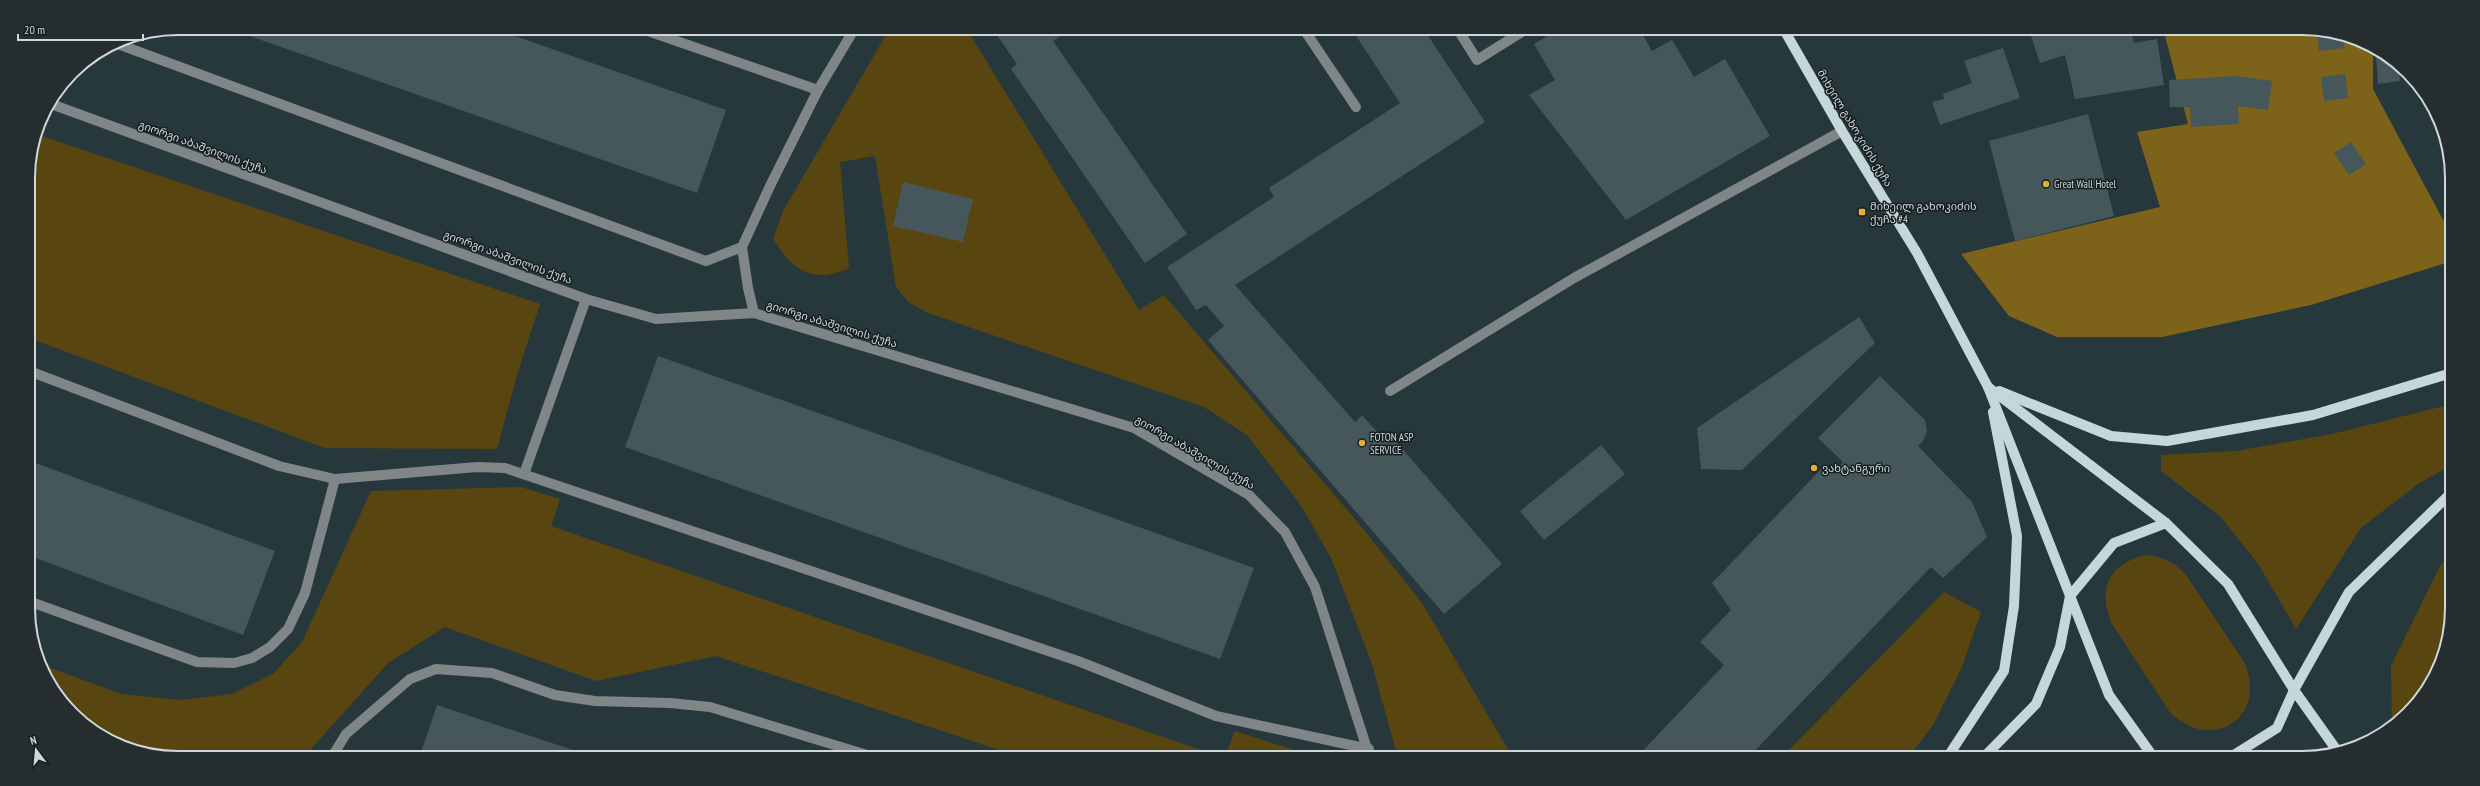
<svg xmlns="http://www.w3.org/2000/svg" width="2480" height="786" font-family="'PT Sans Narrow','Noto Sans Georgian',sans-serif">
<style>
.green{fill:#594510}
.forest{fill:#7d6319}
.building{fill:#45575b}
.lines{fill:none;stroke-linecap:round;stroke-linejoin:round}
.minor{stroke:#7e8688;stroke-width:10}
.major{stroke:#c6d7db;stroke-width:10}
.poi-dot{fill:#deb133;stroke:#161e1f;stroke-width:1.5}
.labels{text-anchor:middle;stroke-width:3;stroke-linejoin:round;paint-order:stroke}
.street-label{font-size:11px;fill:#ced8db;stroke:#161e1f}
.poi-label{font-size:11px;fill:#ced8db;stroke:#161e1f;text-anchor:start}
.rim{fill:none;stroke:#ced8db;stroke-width:2}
</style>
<rect width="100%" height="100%" fill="#27383c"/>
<g class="green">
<path d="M890,28H966L1139,310L1164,295L1360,525L1422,603L1513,758H1398L1371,661L1331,558L1300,504L1247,435L1204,407L928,313L908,302L896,287L875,156L840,162L849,268C813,285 791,270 773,238L783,211Z"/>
<polygon points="36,134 540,304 517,375 497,449 325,448 29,338 28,169"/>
<polygon points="2448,405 2448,467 2418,484 2361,528 2296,629 2259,565 2221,517 2161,471 2161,455 2236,451 2332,434"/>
<path d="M521,487L560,499L551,526L1224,758H1023L716,656L596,681L445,627L388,663L303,758C273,758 242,758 212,758C188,758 162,760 139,753C96,740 55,707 40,664L121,694L181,700L232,694L273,674L302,642L371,491Z"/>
<path d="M2146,555C2164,557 2174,562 2186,575L2244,662C2269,717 2211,755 2169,711L2112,624C2097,589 2108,564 2146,555Z"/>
<polygon points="2447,559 2447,647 2427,691 2392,728 2391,666 2441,564"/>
<polygon points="1944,592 1981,612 1962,667 1933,725 1908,758 1781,758"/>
<polygon points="1235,731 1319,758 1224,758"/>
</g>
<polygon class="forest" points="2163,28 2302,28 2341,33 2373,48 2373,89 2449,231 2449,262 2311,305 2162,337 2057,337 2009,316 1961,254 2160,207 2137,132 2188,124"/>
<g class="building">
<polygon points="227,28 492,28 726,110 697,193"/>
<polygon points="992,28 1071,28 1053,41 1187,234 1145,263 1011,69 1017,64"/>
<polygon points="1351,28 1423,28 1485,122 1235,285 1355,422 1362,415 1387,443 1393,438 1502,564 1444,614 1208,340 1224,326 1206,305 1196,310 1167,267 1274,197 1269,188 1400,103"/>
<polygon points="1561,28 1639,28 1652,51 1672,40 1694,77 1725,59 1770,136 1626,220 1529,95 1555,80 1534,44"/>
<polygon points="1972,28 2004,28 1975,37"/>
<polygon points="2046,28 2087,28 2089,33 2104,28 2158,28 2132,35 2134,43 2157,39 2164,85 2075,99 2065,55 2040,63 2030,33"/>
<polygon points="2317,30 2343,34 2344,48 2319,51"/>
<polygon points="2003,48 2020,98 1940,125 1932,102 1944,99 1943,94 1972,83 1964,61"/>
<polygon points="2388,56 2398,65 2400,81 2378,84 2376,57"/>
<polygon points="2345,74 2348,98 2324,101 2321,77"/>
<polygon points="2236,76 2272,81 2268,110 2238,106 2239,124 2191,127 2190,107 2170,107 2169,80"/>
<polygon points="2088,114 2114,216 2015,241 1989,141"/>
<polygon points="2351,142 2366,164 2349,175 2334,153"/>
<polygon points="903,182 973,199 963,242 893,226"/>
<polygon points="1859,317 1875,343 1742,470 1701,469 1697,428"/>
<polygon points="658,356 1254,568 1220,659 625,447"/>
<polygon points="1880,376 1925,420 1927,431 1923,441 1918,446 1972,502 1987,537 1943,578 1931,567 1748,758 1636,758 1724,665 1700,642 1731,610 1712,583 1825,465 1834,474 1843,462 1818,438"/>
<polygon points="1601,445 1625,474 1544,540 1520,511"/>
<polygon points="30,461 275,551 243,635 30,556"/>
<polygon points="437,705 597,758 419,758"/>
</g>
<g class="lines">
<g class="minor">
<polyline points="639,28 818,90"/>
<polyline points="1303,28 1356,107"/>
<polyline points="1457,28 1477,60 1528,28"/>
<polyline points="115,43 706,261 742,247"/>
<polyline points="51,104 586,299 656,319 754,313 1134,428 1249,495 1285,532 1315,587 1370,758"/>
<polyline points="754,313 748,288 742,247 770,186 818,90 855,28"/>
<polyline points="29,371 279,466 335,479 477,467 505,468 1078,661 1216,716 1369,749"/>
<polyline points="1390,391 1574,278 1842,131"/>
<polyline points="524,474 586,299"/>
<polyline points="31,602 197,662 234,663 252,658 270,647 288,629 305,593 335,479"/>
<polyline points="335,758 335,752 346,734 410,679 436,669 492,673 555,695 595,701 670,703 710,707 877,758"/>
</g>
<g class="major">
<polyline points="1783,28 1842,131 1917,253 1988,387 2109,695 2154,758"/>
<polyline points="1988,387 2166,523 2228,584 2294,690 2338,752"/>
<polyline points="1999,391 2111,436 2167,441 2313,415 2448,374"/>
<polyline points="1947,758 2004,671 2014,606 2017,536 1993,412"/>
<polyline points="1983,758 2036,704 2060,647 2070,596 2114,543 2166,523"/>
<polyline points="2229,758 2277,728 2294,690 2349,592 2448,496"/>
</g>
</g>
<g class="poi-dot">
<circle cx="2046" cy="184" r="4"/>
<rect x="1858" y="208" width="8" height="8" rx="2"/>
<circle cx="1362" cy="443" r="4"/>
<circle cx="1814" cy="468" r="4"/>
</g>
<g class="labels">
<g class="street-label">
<text transform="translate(1855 128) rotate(59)" y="4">მიხეილ გახოკიძის ქუჩა</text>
<text transform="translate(203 147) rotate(20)" y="4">გიორგი აბაშვილის ქუჩა</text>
<text transform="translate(508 257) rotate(20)" y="4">გიორგი აბაშვილის ქუჩა</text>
<text transform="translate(832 324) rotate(17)" y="4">გიორგი აბაშვილის ქუჩა</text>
<text transform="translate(1195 452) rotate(30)" y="4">გიორგი აბაშვილის ქუჩა</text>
</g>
<g class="poi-label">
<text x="2054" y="188">Great Wall Hotel</text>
<text x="1870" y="210">მიხეილ გახოკიძის<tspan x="1870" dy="13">ქუჩა #4</tspan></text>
<text x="1370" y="441">FOTON ASP<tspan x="1370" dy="13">SERVICE</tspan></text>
<text x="1822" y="472">ვახტანგური</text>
</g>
</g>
<path d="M0 0H2480V786H0ZM178 35H2302A143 143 0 0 1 2445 178V608A143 143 0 0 1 2302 751H178A143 143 0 0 1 35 608V178A143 143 0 0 1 178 35Z" fill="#252d2e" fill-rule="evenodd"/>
<path class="rim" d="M178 35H2302A143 143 0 0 1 2445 178V608A143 143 0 0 1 2302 751H178A143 143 0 0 1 35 608V178A143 143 0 0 1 178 35Z"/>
<g transform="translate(36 750) rotate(344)" stroke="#161e1f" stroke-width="3" paint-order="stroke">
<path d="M0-3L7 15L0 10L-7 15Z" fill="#ced8db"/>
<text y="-6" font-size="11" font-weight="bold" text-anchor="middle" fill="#ced8db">N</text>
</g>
<path d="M18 34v6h125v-6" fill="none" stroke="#ced8db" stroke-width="2"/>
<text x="24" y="34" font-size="12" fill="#ced8db" stroke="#161e1f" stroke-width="3" paint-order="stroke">20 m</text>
</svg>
